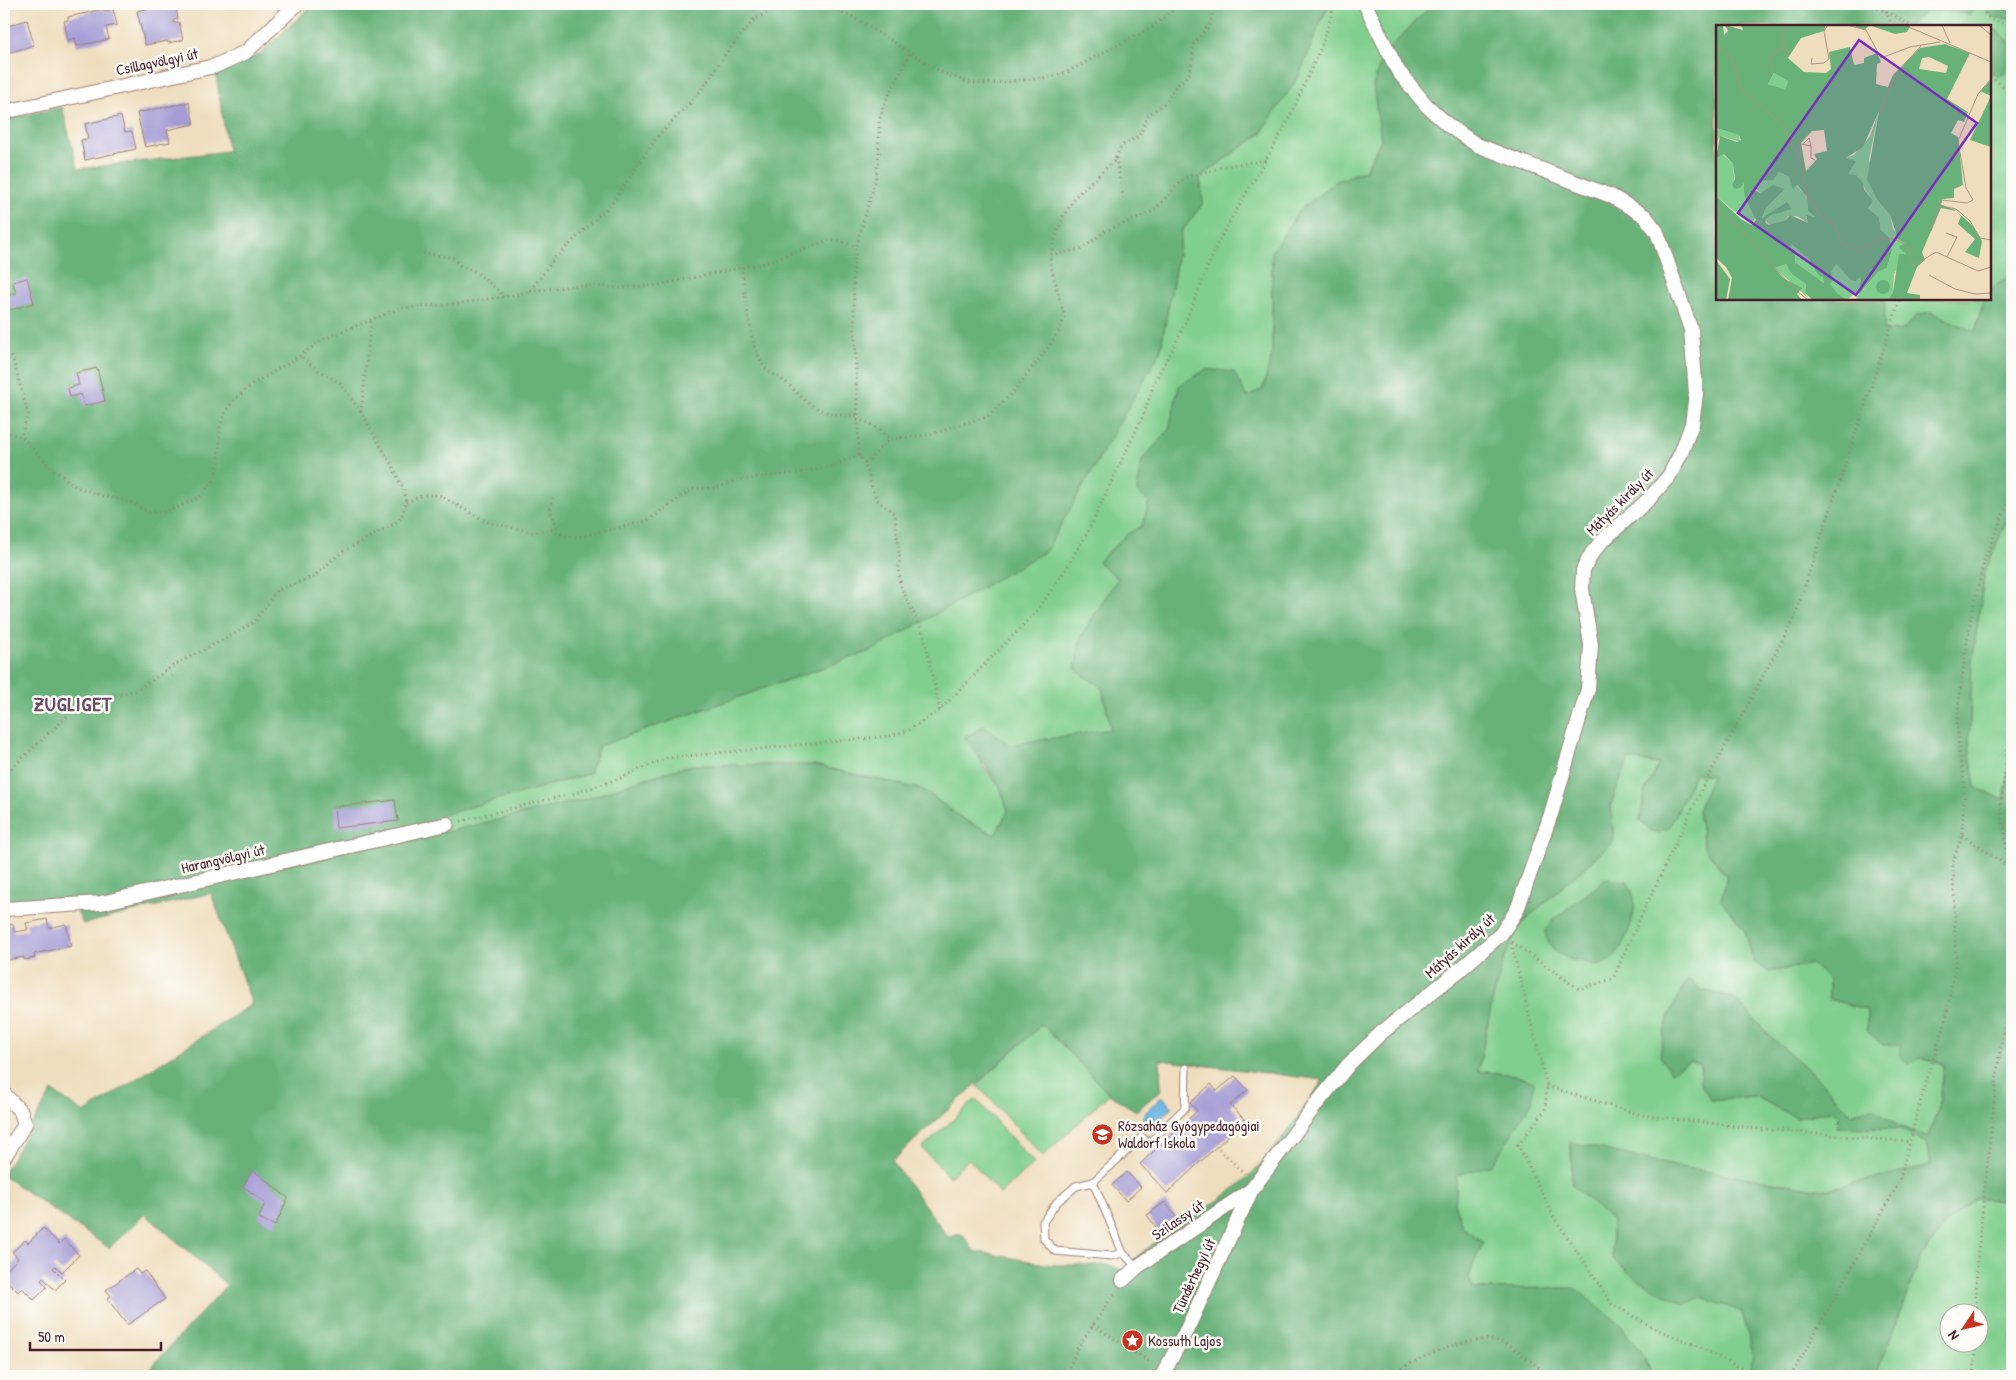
<svg xmlns="http://www.w3.org/2000/svg" width="2016" height="1380" font-family="'Patrick Hand',sans-serif">
<style>
.green{fill:#81cf8e;stroke:#66775c;fill-rule:evenodd}
.forest{fill:#68b279;stroke:#596852;fill-rule:evenodd}
.water{fill:#66b2df;stroke:#586885}
.building{fill:#a59cd5}
.lines{fill:none;stroke-linecap:round;stroke-linejoin:round}
.service-casing{stroke:#9c7e74;stroke-width:9}
.minor-casing{stroke:#9c7e74;stroke-width:16}
.path{stroke:#9c7e74;stroke-width:3;stroke-dasharray:1 4;stroke-linecap:butt}
.service{stroke:#fff;stroke-width:7}
.minor{stroke:#fff;stroke-width:14}
.labels{text-anchor:middle;stroke-width:5;stroke-linejoin:round;paint-order:stroke}
.street-label{font-size:15px;fill:#4a1f2b;stroke:#fdfcf7}
.poi-label{font-size:15px;fill:#4a1f2b;stroke:#fdfcf7;text-anchor:start}
.district-label{font-size:20px;font-weight:bold;letter-spacing:1px;fill:#6a4b66;stroke:#fdfcf7}
.inset-road{fill:none;stroke:#ad9283;stroke-width:1}
.view{fill:#7b2cbf;fill-opacity:0.15;stroke:#7b2cbf;stroke-width:2.5}
.inset-edge{fill:none;stroke:#4a1f2b;stroke-width:2.5}
</style>
<rect width="100%" height="100%" fill="#fdfcf7"/>
<filter id="ink" filterUnits="userSpaceOnUse"><feTurbulence type="fractalNoise" baseFrequency=".02" numOctaves="2"/><feDisplacementMap in="SourceGraphic" scale="10" xChannelSelector="R" yChannelSelector="G"/><feConvolveMatrix kernelMatrix="1 2 1 2 8 2 1 2 1" color-interpolation-filters="sRGB"/></filter>
<filter id="wash" filterUnits="userSpaceOnUse"><feTurbulence type="fractalNoise" baseFrequency=".0096" numOctaves="4" result="noise"/><feDisplacementMap in="SourceGraphic" scale="20" xChannelSelector="R" yChannelSelector="G"/><feGaussianBlur stdDeviation="1.12" result="paint"/><feColorMatrix in="noise" values="0 0 0 0 0 0 0 0 0 0 0 0 0 0 0 0 0 1.4 0 .05"/><feComposite in="paint" operator="in"/></filter>
<g filter="url(#wash)">
<rect width="100%" height="100%" fill="#efdebe"/>
<g class="green">
<polygon points="1330,4 1433,4 1383,55 1381,140 1365,170 1335,182 1299,211 1272,252 1272,354 1263,389 1247,397 1179,386 1169,430 1142,460 1149,502 1142,526 1127,534 1098,562 1118,578 1081,636 1102,688 1111,730 1009,745 985,726 982,765 1000,787 1008,811 995,835 963,819 924,790 814,765 692,765 646,778 586,799 442,833 439,815 588,774 599,746 873,650 1160,352 1182,231 1203,203 1200,177 1262,133"/>
<polygon points="1975,4 1988,4 1987,6 1993,17 2012,19 2012,273 1990,290 1990,26 1907,26 1928,10 1970,14"/>
<polygon points="1885,299 1984,299 1975,332 1931,312 1917,315 1903,330 1884,332"/>
<polygon points="2012,508 2012,750 2004,800 1975,787 1969,746 1972,662 1985,571"/>
<path d="M1628,759L1659,764L1645,792L1670,827L1695,772L1713,776L1698,810L1704,847L1727,877L1721,900L1745,929L1754,962L1769,972L1811,964L1829,979V999L1867,1010V1031L1901,1044L1920,1058L1944,1065L1940,1104L1928,1137C1916,1132 1901,1128 1890,1121C1873,1108 1875,1104 1852,1114L1841,1105L1822,1082L1771,1037L1733,997L1701,990L1690,1061L1701,1065L1700,1083L1711,1100L1755,1096L1797,1118L1835,1110L1839,1118L1837,1127L1900,1129L1926,1143L1931,1165L1823,1190L1679,1167L1571,1143L1572,1185L1612,1220V1258L1742,1312L1754,1356L1746,1376H1652L1646,1360L1574,1288L1474,1289L1468,1276L1483,1242L1463,1228L1455,1206L1457,1175L1492,1164L1514,1075L1478,1071C1487,1028 1497,954 1525,920L1614,841L1611,805Z"/>
<polygon points="1043,1023 1109,1094 1043,1156 977,1085"/>
<polygon points="976,1099 1034,1163 1000,1194 969,1159 949,1177 922,1148"/>
<path d="M1975,1198L2012,1202V1376H1876L1920,1259L1946,1223ZM1948,1312H1978V1342H1948Z"/>
</g>
<g class="forest">
<path d="M313,4H1330L1325,11L1299,76L1261,133L1200,177L1203,203L1182,231L1160,352L1046,551L873,650L599,746L589,774L439,816L442,833L586,799L646,778L692,765H814L924,790L963,819L995,835L1008,811L1000,787L965,737L984,726L1009,745L1111,729L1102,688L1075,669L1081,636L1118,578L1098,562L1127,534L1142,526L1149,502L1137,492L1142,460L1169,430L1179,386L1207,369L1234,372L1247,397L1263,389L1272,354V252L1299,211L1335,182L1366,170L1381,140L1373,86L1383,55L1433,4H1975L1971,14L1928,10L1907,26H1717V299H1885L1884,332L1903,330L1917,315L1931,312L1975,332L1984,299H1990V290L2012,273V508L1985,571L1972,662L1969,746L1975,787L2004,800L2012,750V1202L1975,1198L1946,1223L1920,1259L1876,1376H1746L1754,1356L1742,1312L1701,1297L1685,1304L1638,1280L1612,1258V1220L1572,1185L1571,1142L1679,1167L1823,1190L1931,1165L1926,1143L1900,1129L1836,1127L1839,1118L1834,1110L1797,1118L1755,1096L1711,1100L1700,1083L1701,1065L1690,1061L1671,1072L1660,1056C1663,1027 1672,1004 1688,979L1702,990L1733,997L1771,1037L1822,1082L1841,1105L1852,1114C1875,1104 1873,1108 1890,1121C1900,1128 1916,1132 1928,1137L1940,1104L1944,1064L1920,1058L1909,1064L1900,1057L1901,1044L1883,1045L1867,1031V1010L1829,999V979L1811,964L1769,972L1754,962L1744,929L1721,900L1727,876L1704,847L1698,810L1712,776L1695,773L1670,827L1660,833L1650,830L1640,820L1645,792L1659,764L1628,759L1611,805L1614,841L1525,920C1497,954 1488,1028 1478,1071L1514,1075L1534,1082L1532,1102L1492,1165L1457,1175L1455,1206L1463,1228L1483,1242L1468,1276L1474,1289L1574,1288L1620,1324L1646,1360L1652,1376H143L227,1285L145,1214L109,1248L4,1176V1172L52,1091L84,1113L252,1004L211,893L83,924L71,899L4,900V120L62,107L78,169L228,151L216,75L260,54ZM1042,1024L1109,1094L1136,1111L1161,1090L1160,1060L1323,1080C1300,1112 1278,1150 1248,1177C1209,1212 1159,1233 1122,1270L1109,1265H1051L974,1251L962,1234L948,1237L892,1161Z"/>
<polygon points="1988,4 2012,4 2012,19 1993,17 1987,11"/>
<polygon points="1990,29 1996,30 2012,44 2012,67 1999,76 1990,71"/>
<path d="M1606,879L1627,881C1630,887 1633,893 1634,899C1637,916 1622,957 1605,963C1595,967 1589,962 1579,961C1563,959 1547,949 1545,931L1554,919Z"/>
</g>
<polygon class="water" points="1162,1096 1173,1107 1152,1127 1142,1116"/>
<g id="blocks">
<g class="building">
<polygon points="169,4 172,10 176,9 178,19 173,20 174,23 179,22 183,40 168,43 167,41 145,45 137,11"/>
<polygon points="104,9 104,11 113,9 117,25 106,27 109,39 77,46 75,38 68,40 64,21 68,20 68,17"/>
<polygon points="27,20 34,45 4,54 4,27"/>
<polygon points="189,102 194,124 167,130 170,142 145,147 137,113"/>
<polygon points="121,116 125,132 132,131 136,149 85,160 81,140 88,139 85,124"/>
<polygon points="27,278 34,303 10,310 6,296 16,293 13,282"/>
<polygon points="97,368 105,401 84,406 81,394 70,397 68,388 79,385 76,373"/>
<polygon points="395,800 398,821 336,828 334,807"/>
<polygon points="47,919 49,928 66,924 71,946 34,954 35,958 24,960 24,957 8,960 7,956 4,957 4,925 13,924 14,932 28,930 26,923"/>
<polygon points="1235,1076 1248,1090 1230,1105 1245,1120 1167,1193 1140,1164 1197,1111 1190,1103 1211,1084 1217,1091"/>
<polygon points="253,1170 288,1198 275,1226 259,1218 265,1203 243,1186"/>
<polygon points="1127,1172 1141,1187 1126,1201 1112,1185"/>
<polygon points="1165,1202 1177,1218 1159,1231 1147,1215"/>
<polygon points="43,1228 59,1244 64,1239 79,1255 62,1272 55,1266 53,1268 65,1280 55,1290 43,1278 41,1280 47,1287 34,1300 22,1288 18,1292 4,1278 4,1273 18,1258 12,1252 25,1240 28,1243"/>
<polygon points="136,1269 140,1274 145,1271 165,1299 127,1325 107,1298 111,1296 106,1290"/>
</g>
</g>
</g>
<g filter="url(#ink)">
<use href="#blocks" fill-opacity="0" stroke="#9c7e74" stroke-width="1"/>
<g class="lines">
<defs>
<g id="service">
<polyline points="1093,1182 1076,1186 1057,1202 1043,1222 1044,1239 1055,1251 1111,1256 1123,1253"/>
<polyline points="1137,1267 1123,1253 1093,1182 1142,1137 1148,1144 1185,1108 1186,1068"/>
</g>
<g id="minor">
<polyline points="4,112 215,66 246,52 297,4"/>
<polyline points="4,909 101,903 447,824"/>
<polyline points="4,1094 21,1112 25,1124 4,1157"/>
<polyline points="1123,1280 1137,1267 1251,1190"/>
<polyline points="1162,1376 1188,1327 1252,1189 1318,1102 1349,1064 1381,1033 1462,968 1501,934 1517,910 1551,814 1588,689 1591,645 1582,589 1583,570 1592,553 1602,541 1649,499 1669,476 1681,453 1692,424 1696,394 1691,330 1657,232 1645,216 1611,196 1477,145 1449,126 1427,106 1398,71 1365,4"/>
</g>
</defs>
<use href="#service" class="service-casing"/>
<use href="#minor" class="minor-casing"/>
<g class="path">
<polyline points="754,4 754,20"/>
<polyline points="1863,4 1886,11 1911,26"/>
<polyline points="1983,4 1982,10 1990,19 2012,26"/>
<polyline points="1886,11 1892,26"/>
<path d="M910,54L883,106L879,123V153L875,182L856,247L853,280L859,455C869,468 869,485 877,499C882,507 891,507 895,515L900,561L898,569L901,587L924,635L940,710"/>
<polyline points="1990,77 2012,92"/>
<polyline points="1116,158 1123,198"/>
<polyline points="423,253 453,258 461,266 476,272 505,296"/>
<polyline points="1051,255 1082,249 1104,232 1152,212 1185,178 1225,166 1267,160"/>
<path d="M742,267C745,292 749,345 763,365C769,374 782,378 790,386C813,409 823,416 857,415"/>
<polyline points="530,291 582,285 620,288 658,285 768,262 829,240 840,241 856,247"/>
<polyline points="12,356 28,414 21,436"/>
<polyline points="361,412 371,321"/>
<polyline points="857,420 870,423 891,439 929,435 988,416 1014,391 1050,345 1061,328 1064,315 1050,262 1053,245 1064,215 1076,196 1114,161 1121,146 1139,136 1149,114 1166,102 1176,86 1190,73 1194,44 1210,24 1215,4"/>
<polyline points="4,432 21,436 51,468 77,487 102,496 129,501 148,512 167,512 200,497 214,480 219,462 220,427 226,411 236,398 254,383 300,356 323,339 401,308 457,304 520,294 530,291 553,260 613,202 657,137 700,92 726,53 754,20 777,7 793,5 829,7 853,17 943,73 970,83 986,84 1051,77 1067,72 1152,27 1181,4"/>
<path d="M865,463C876,457 879,445 890,439"/>
<polyline points="553,498 550,509 557,530"/>
<polyline points="406,502 424,495 439,495 487,522 532,532 552,530 565,536 578,537 647,521 692,489 716,488 737,480 804,472 832,466 859,455"/>
<polyline points="2012,714 2001,804 2009,867 2012,925"/>
<polyline points="4,775 77,707 101,698 135,691 180,662 236,633 256,620 277,590 313,577 342,552 394,524 401,517 406,502 404,491 394,469 361,412 340,383 316,369 300,356"/>
<polyline points="461,821 571,794 610,782 667,758 890,736 907,731 940,710 1036,612 1066,569 1087,533 1143,416 1155,381 1181,333 1218,242 1287,123 1321,47 1335,4"/>
<polyline points="2004,826 2012,823"/>
<polyline points="1962,835 2012,869"/>
<polyline points="1512,942 1579,989 1613,979 1640,918 1702,789 1794,619 1900,299"/>
<polyline points="1511,943 1547,1086 1545,1110 1518,1145 1554,1217 1612,1304 1656,1329 1698,1346 1756,1376"/>
<polyline points="1547,1086 1641,1115 1761,1129 1910,1142"/>
<polyline points="1219,1149 1245,1174"/>
<polyline points="1976,1312 1977,1261 1999,1057 2012,993"/>
<polyline points="1093,1325 1152,1363"/>
<polyline points="1065,1376 1078,1347 1116,1291"/>
<path d="M1389,1376C1415,1360 1469,1331 1501,1342C1518,1347 1534,1365 1548,1376"/>
<polyline points="1791,1376 1899,1182 1924,1088 1945,1023 1956,961 1953,863 1962,835 1964,803 1964,780 1959,751 1957,722 1960,692 1971,616 1985,558 2012,493"/>
<polyline points="1974,1376 1976,1342"/>
</g>
<use href="#service" class="service"/>
<use href="#minor" class="minor"/>
</g>
</g>
<defs>
<symbol id="school-disc" viewBox="-11 -11 22 22"><circle r="9.5" fill="#c8321e" stroke="#fdfcf7"/><path d="M0-5L7-2L0 1L-7-2ZM-4 1L0 2.5L4 1V4Q0 6-4 4Z" fill="#fff"/></symbol>
<symbol id="sight-disc" viewBox="-11 -11 22 22"><circle r="9.5" fill="#c8321e" stroke="#fdfcf7"/><path d="M0-6L1.8-2.2L6-1.7L2.9 1.2L3.7 5.4L0 3.3L-3.7 5.4L-2.9 1.2L-6-1.7L-1.8-2.2Z" fill="#fff"/></symbol>
</defs>
<g fill-rule="evenodd">
<use href="#school-disc" x="1090" y="1122" width="25" height="25"/>
<use href="#sight-disc" x="1120" y="1328" width="25" height="25"/>
</g>
<g class="labels">
<g class="street-label">
<text transform="translate(157 62) rotate(-12)" y="5">Csillagvölgyi út</text>
<text transform="translate(1620 502) rotate(-45)" y="5">Mátyás király út</text>
<text transform="translate(223 859) rotate(-13)" y="5">Harangvölgyi út</text>
<text transform="translate(1460 946) rotate(-42)" y="5">Mátyás király út</text>
<text transform="translate(1178 1220) rotate(-34)" y="5">Szilassy út</text>
<text transform="translate(1194 1276) rotate(-65)" y="5">Tündérhegyi út</text>
</g>
<g class="poi-label">
<text x="1118" y="1131">Rózsaház Gyógypedagógiai<tspan x="1118" dy="17">Waldorf Iskola</tspan></text>
<text x="1148" y="1346">Kossuth Lajos</text>
</g>
<g class="district-label">
<text x="73" y="711">ZUGLIGET</text>
</g>
</g>
<g transform="translate(1716 25)">
<rect width="275" height="275" fill="#efdebe"/>
<path d="M58,48L72,56L69,66L52,59ZM163,86L153,134L162,176L174,190L177,204L189,218L190,229L178,249L177,267L172,275H139L143,269L140,267L131,275L120,268L114,259L117,254L114,247L120,239L127,246L145,251L147,265L162,247L171,243L176,225L174,213L165,205L163,192L152,183L154,172L142,152L132,149L134,136L130,133L138,130L154,111ZM0,103L23,110L24,117L4,111L0,119ZM7,129L17,139L19,164L27,157L28,159V170L40,191L35,200L0,171V133ZM63,147L73,152L91,172L92,186L99,192L90,191L92,198L81,191H72L70,195L54,200L46,193L50,183L69,164L45,168L38,163L43,156ZM76,220L93,234L108,252V258L79,237L73,221ZM70,239L90,259L89,268L92,273L59,243Z" fill="#81cf8e"/>
<path d="M0,0H7L8,10L12,6L9,0L27,5L25,0H110L108,6L85,13L72,33L88,47L110,48L115,44L113,27L134,22L138,40L148,38V33L161,28L165,37L161,39L160,59L172,62L177,50L204,23L229,19L254,28L231,74L252,87L248,97L242,95L235,108L242,112L247,160L238,164V173L226,174L224,179L239,185L257,201L266,216L263,233L249,227L259,214L242,199L245,191L240,186L225,183L206,227L209,235L201,242L191,268L204,270V275H172L177,267L183,229H190L183,222L189,218L182,214L174,190L162,176L151,154L163,86L147,122L130,133L140,136L132,149L140,150L147,158L148,164L157,176L152,183L163,192L165,205L174,213L176,225L171,243L162,247L144,268L145,251L140,256L135,255L120,239L115,247L117,255L114,259L121,268L131,275H97L89,268L90,259L75,248L70,239L59,243L67,253L86,263L81,269L86,275H12L16,253L10,242L0,233V171L25,194L35,200L40,195L28,170V158L24,163L19,164L16,160L19,154L17,139L8,129L0,133L4,111L21,117L25,115L23,110L0,103ZM213,32L232,41L230,48L203,44L206,33ZM58,48L72,56L69,65L52,59ZM108,105L111,126L98,129L101,134L90,146L85,118L96,106ZM63,147L73,152L77,164L81,160L91,172L92,186L99,192L90,190L92,198L74,190L70,195L53,200L50,198L49,195L55,190L76,184L71,177L46,193L50,183L69,164L57,160L44,168L38,164L43,156L57,155ZM76,220L93,234L103,251L107,252L108,258L79,237V228L73,222ZM135,0H195L191,7L179,9L153,0L149,5ZM275,55V122L254,115L275,71L264,66ZM0,235L14,254L10,275H0ZM160 262a7 7 0 1 1 14 0a7 7 0 1 1-14 0Z" fill="#68b279" fill-rule="evenodd"/>
<path class="inset-road" d="M131,0L150,5L165,33L194,22L224,17M188,0L275,37M226,0L234,18M263,0L275,10M0,20L15,33L25,64L66,99L84,134L92,173L107,193L118,199L126,219L144,226L164,214H178L191,220L197,241L220,227L262,246L275,242M71,31L66,11L68,4L74,0M96,33L95,39L108,38L113,34L108,6L112,0M56,46L53,32L68,22M164,87L181,47L205,21M84,117V133M85,119L95,121V133L99,135M87,119L93,113L95,121M226,181L240,184L254,196L264,213L275,215M0,183L27,206L76,262L92,275M215,206L226,175L251,178L257,175L250,163L242,116L262,69L275,54M230,208L241,212L231,232M213,250L239,264L259,269L275,268"/>
<path class="view" d="M143,15L261,98L140,270L22,188Z"/>
<rect width="275" height="275" class="inset-edge"/>
</g>
<rect width="2016" height="1380" fill="none" stroke="#fdfcf7" stroke-width="20"/>
<g transform="translate(1964 1328) rotate(235)"><circle r="24" fill="#fdfcf7" stroke="#b5a4a5"/>
<path d="M0-4L9 19L0 12L-9 19Z" fill="#c8321e"/>
<text y="-8" font-size="14" font-weight="bold" text-anchor="middle" fill="#4a1f2b">N</text>
</g>
<path d="M30 1342v8h131v-8" fill="none" stroke="#4a1f2b" stroke-width="2.5"/>
<text x="38" y="1342" font-size="15" fill="#4a1f2b" stroke="#fdfcf7" stroke-width="4" paint-order="stroke">50 m</text>
</svg>
